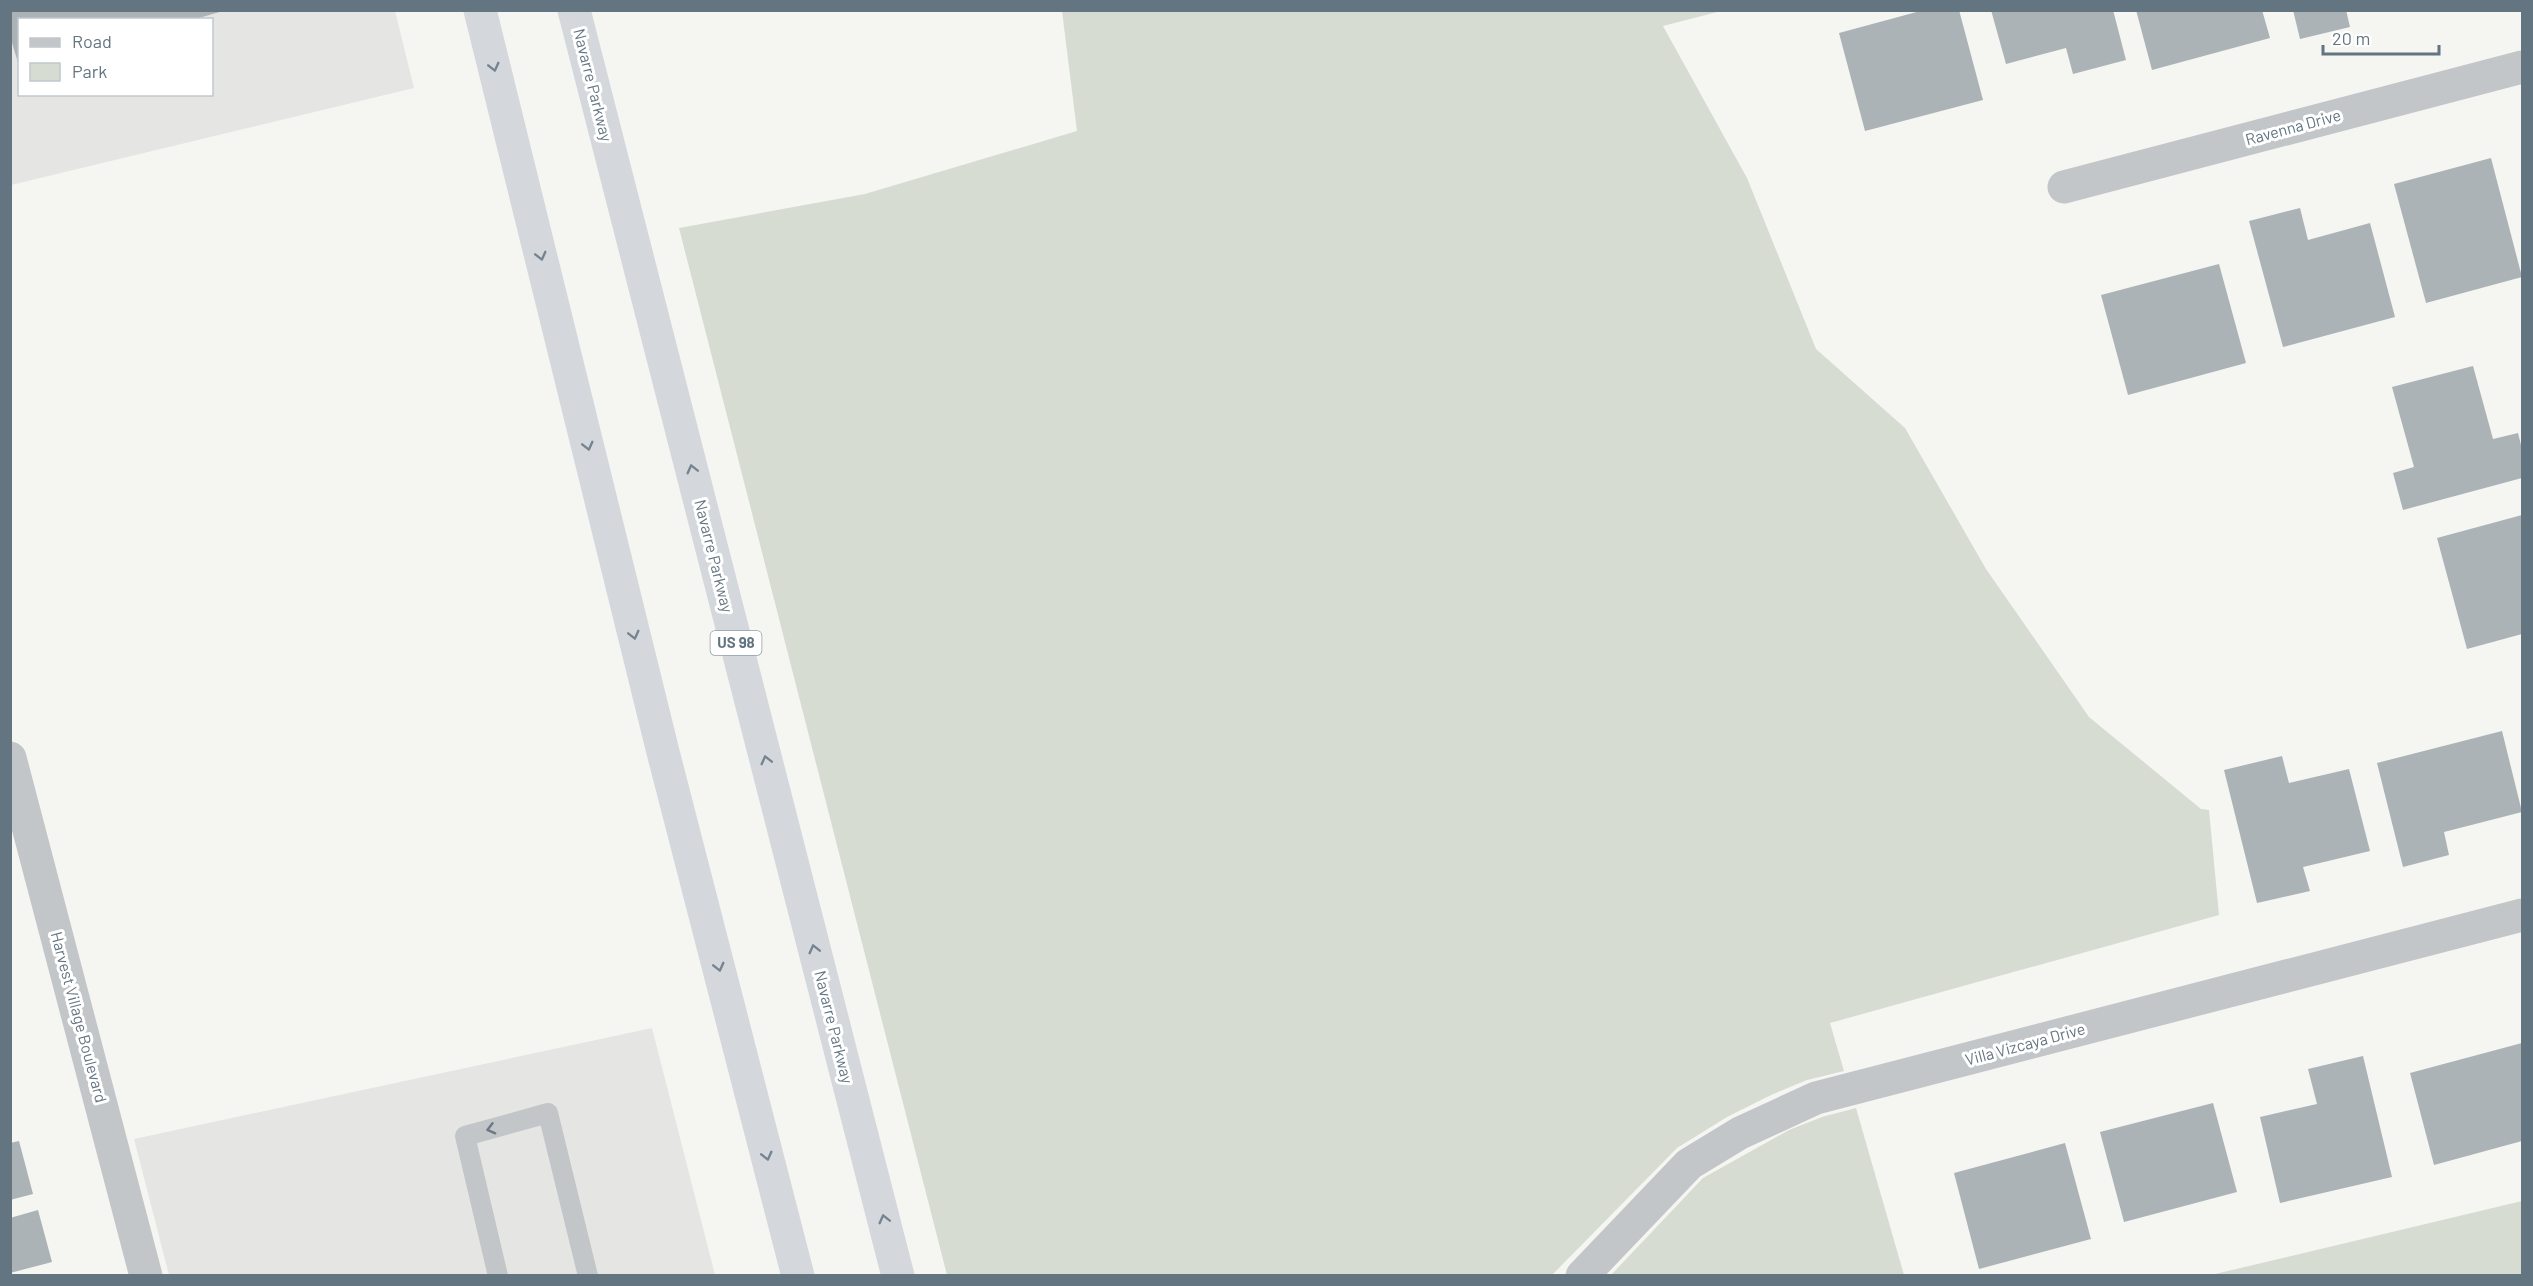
<svg xmlns="http://www.w3.org/2000/svg" width="2533" height="1286" font-family="Barlow,sans-serif">
<style>
.built{fill:#e5e6e4;fill-rule:evenodd}
.green{fill:#d6dcd2}
.building{fill:#abb3b7}
.lines{fill:none;stroke-linecap:round;stroke-linejoin:round}
.lane{stroke:#c2c6c9;stroke-width:20}
.street{stroke:#c2c6c9;stroke-width:33}
.highway{stroke:#d4d8dc;stroke-width:33}
.oneway{stroke:#758490}
.oneway2{stroke:#697986}
.labels{text-anchor:middle;stroke-width:6;stroke-linejoin:round;paint-order:stroke}
.shield{fill:#fff;stroke:#929ea8;stroke-width:1.5}
.shield-label{font-size:15px;font-weight:bold;fill:#647582}
.street-label{font-size:16px;fill:#647582;stroke:#fff}
</style>
<rect width="100%" height="100%" fill="#f5f5f1"/>
<g class="built">
<path d="M10,11H395L414,88L11,185ZM20,20H212V94H20Z"/>
<polygon points="652,1028 715,1275 169,1275 134,1139"/>
</g>
<g class="green">
<polygon points="1062,11 1721,11 1663,26 1747,178 1816,349 1905,428 1986,569 2089,717 2201,809 2209,810 2219,915 1830,1023 1844,1071 1807,1080 1771,1095 1727,1117 1677,1148 1552,1275 947,1275 679,228 865,194 1077,131"/>
<polygon points="1856,1108 1904,1275 1611,1275 1703,1178 1789,1130 1822,1117"/>
<polygon points="2522,1201 2522,1275 2211,1275"/>
</g>
<g class="building">
<polygon points="10,10 223,10 223,11 192,20 20,20 19,66 10,36"/>
<polygon points="1924,10 1959,10 1983,100 1865,131 1839,33"/>
<polygon points="1991,10 2113,10 2126,60 2073,74 2066,48 2006,64"/>
<polygon points="2136,10 2262,10 2270,38 2152,70"/>
<polygon points="2293,10 2346,10 2350,27 2300,39"/>
<polygon points="2491,158 2522,277 2426,303 2394,184"/>
<polygon points="2300,208 2308,240 2370,223 2395,317 2283,347 2249,221"/>
<polygon points="2219,264 2246,363 2128,395 2101,295"/>
<polygon points="2473,366 2493,439 2518,433 2522,449 2522,478 2403,510 2393,473 2414,467 2392,387"/>
<polygon points="2522,515 2522,634 2467,649 2437,538"/>
<polygon points="2502,731 2522,812 2444,832 2449,855 2403,867 2377,763"/>
<polygon points="2282,756 2289,783 2349,769 2370,851 2303,867 2310,891 2257,903 2224,770"/>
<polygon points="2522,1043 2522,1141 2434,1165 2410,1073"/>
<polygon points="2363,1056 2392,1177 2280,1203 2260,1117 2317,1104 2308,1069"/>
<polygon points="2213,1103 2237,1192 2124,1222 2100,1132"/>
<polygon points="19,1141 33,1194 10,1200 10,1143"/>
<polygon points="2065,1143 2091,1239 1979,1269 1954,1173"/>
<polygon points="38,1210 52,1262 10,1273 10,1218"/>
</g>
<g class="lines">
<polyline class="lane" points="498,1276 465,1136 548,1113 588,1276"/>
<g class="street">
<polyline points="2064,187 2522,67"/>
<polyline points="10,758 146,1276"/>
<polyline points="1582,1276 1689,1164 1740,1133 1816,1098 2522,915"/>
</g>
<g class="highway">
<polyline points="480,10 663,752 798,1276"/>
<polyline points="574,10 898,1276"/>
</g>
</g>
<defs><path id="oneway-chevron" d="M-2-3.5L2.5 0L-2 3.5" fill="none" stroke-width="1.6" stroke-linecap="round" stroke-linejoin="round" transform="scale(1.5)"/></defs>
<g class="oneway">
<use href="#oneway-chevron" transform="translate(494 67) rotate(76)"/>
<use href="#oneway-chevron" transform="translate(541 256) rotate(76)"/>
<use href="#oneway-chevron" transform="translate(588 446) rotate(76)"/>
<use href="#oneway-chevron" transform="translate(692 469) rotate(-104)"/>
<use href="#oneway-chevron" transform="translate(634 635) rotate(76)"/>
<use href="#oneway-chevron" transform="translate(766 760) rotate(-104)"/>
<use href="#oneway-chevron" transform="translate(814 949) rotate(-104)"/>
<use href="#oneway-chevron" transform="translate(719 967) rotate(76)"/>
<use href="#oneway-chevron" transform="translate(767 1156) rotate(76)"/>
<use href="#oneway-chevron" transform="translate(884 1219) rotate(-104)"/>
</g>
<use class="oneway2" href="#oneway-chevron" transform="translate(491 1129) rotate(165)"/>
<g class="labels">
<rect class="shield" x="710.5" y="631" width="51" height="24" rx="4.5"/>
<g class="shield-label">
<text x="736" y="648">US 98</text>
</g>
<g class="street-label">
<text transform="translate(593 85) rotate(76)" y="6">Navarre Parkway</text>
<text transform="translate(2293 127) rotate(-15)" y="6">Ravenna Drive</text>
<text transform="translate(714 556) rotate(76)" y="6">Navarre Parkway</text>
<text transform="translate(79 1017) rotate(75)" y="6">Harvest Village Boulevard</text>
<text transform="translate(834 1027) rotate(76)" y="6">Navarre Parkway</text>
<text transform="translate(2025 1044) rotate(-15)" y="6">Villa Vizcaya Drive</text>
</g>
</g>
<rect width="2533" height="1286" fill="none" stroke="#647582" stroke-width="24"/>
<rect x="18" y="18" width="195" height="78" fill="#ffffff" stroke="#c1c8cd" stroke-width="1.5"/>
<rect x="30" y="38" width="30" height="9" fill="#c2c6c9" stroke="#c1c8cd" stroke-width="1.5"/>
<text x="72" y="48" font-size="18" fill="#647582">Road</text>
<rect x="30" y="63" width="30" height="18" fill="#d6dcd2" stroke="#c1c8cd" stroke-width="1.5"/>
<text x="72" y="78" font-size="18" fill="#647582">Park</text>
<path d="M2323 45v9h116v-9" fill="none" stroke="#647582" stroke-width="3"/>
<text x="2332" y="45" font-size="18" fill="#647582" stroke="#ffffff" stroke-width="4.5" paint-order="stroke">20 m</text>
</svg>
